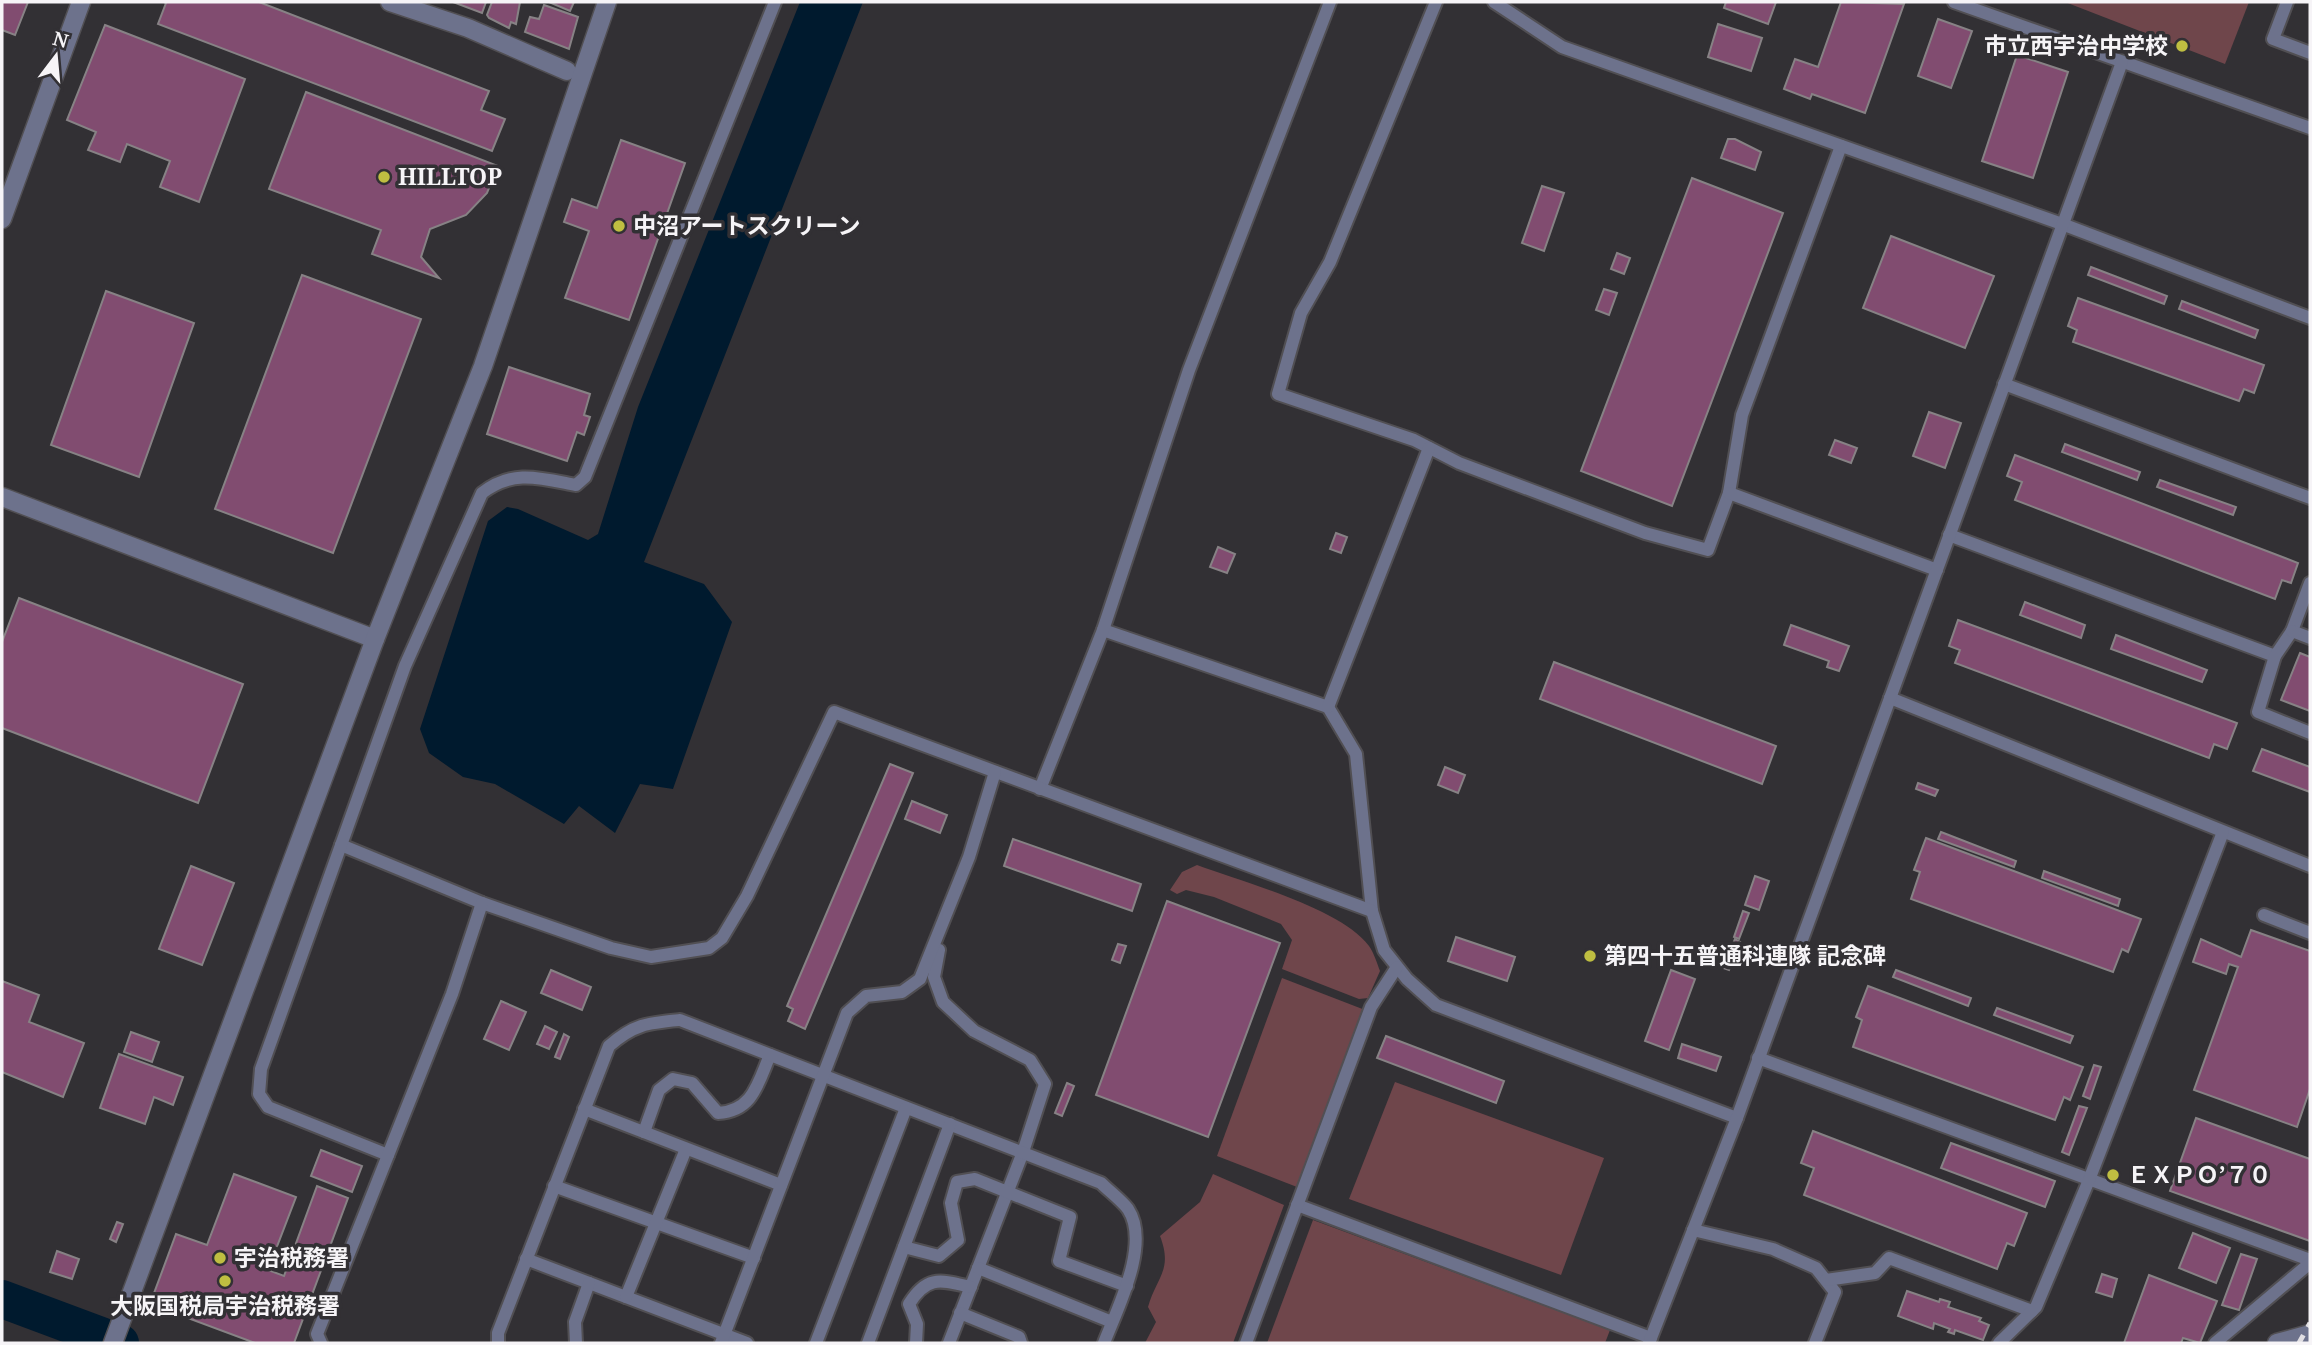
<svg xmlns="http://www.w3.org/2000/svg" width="2312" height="1345" font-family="'Noto Serif','Noto Sans JP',serif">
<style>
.green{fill:#6f464b}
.water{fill:#001a2e}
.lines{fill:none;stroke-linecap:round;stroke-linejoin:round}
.river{stroke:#001a2e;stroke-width:38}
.building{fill:#814c70;stroke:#878285;stroke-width:2}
.service-casing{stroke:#514f53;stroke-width:16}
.pedestrian-casing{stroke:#514f53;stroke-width:21}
.tertiary-casing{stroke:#514f53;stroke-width:21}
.service{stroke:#6d728c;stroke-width:12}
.pedestrian{stroke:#6d728c;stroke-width:18}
.tertiary{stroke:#6d728c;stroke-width:18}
.rail{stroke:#e0dee2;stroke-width:5;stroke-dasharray:9 9;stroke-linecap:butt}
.poi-dot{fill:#bfbe41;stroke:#323034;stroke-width:2.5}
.labels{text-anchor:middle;stroke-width:7;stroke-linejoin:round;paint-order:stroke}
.poi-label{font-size:23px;font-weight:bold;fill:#f6f4f7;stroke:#323034;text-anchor:start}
</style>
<rect width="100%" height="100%" fill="#323034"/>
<g class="green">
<polygon points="2065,2 2249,2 2225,64"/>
<path d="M1197,865C1242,882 1341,908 1369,946C1374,953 1377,963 1380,971L1368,998L1359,999L1282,969L1292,940L1281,924L1214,897L1186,890L1177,894L1170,890L1182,872Z"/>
<polygon points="1282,978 1365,1010 1297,1187 1217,1156"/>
<polygon points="1395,1082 1604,1158 1561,1275 1349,1199"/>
<path d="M1213,1174L1284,1205L1233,1343H1145L1156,1322L1148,1307C1157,1276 1173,1270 1160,1236L1200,1202Z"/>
<polygon points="1313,1220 1610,1330 1605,1343 1267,1343"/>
</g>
<polygon class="water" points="800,2 863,2 644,562 704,584 732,622 673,789 640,784 615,833 579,806 564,824 495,784 463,777 429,753 420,729 488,521 507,507 518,509 588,540 598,534 638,407"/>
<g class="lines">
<polyline class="river" points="2,1299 120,1343"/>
</g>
<g class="building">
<polygon points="2,2 28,2 15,35 2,30"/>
<polygon points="164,2 259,2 489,91 481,110 505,119 492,151 158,24 166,3"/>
<polygon points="453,2 486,2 482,13"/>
<polygon points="492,2 520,2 516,24 511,22 509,28 489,18 487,15"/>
<polygon points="549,2 574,2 570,11"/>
<polygon points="1726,2 1776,2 1768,24 1724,8"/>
<polygon points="1841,2 1904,4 1865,113 1812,94 1810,99 1784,89 1795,59 1818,67"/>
<polygon points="544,5 578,17 569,49 525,32 530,17 539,19"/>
<polygon points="1938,19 1972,31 1951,88 1918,76"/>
<polygon points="1718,24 1762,38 1751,71 1708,57"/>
<polygon points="105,25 245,79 199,202 160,187 170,161 127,144 120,162 88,150 96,132 67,120"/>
<polygon points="2017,55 2068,72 2033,178 1982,161"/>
<polygon points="306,92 498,166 487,193 466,215 430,229 421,257 439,278 372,254 381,230 269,189"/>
<polygon points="1728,139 1735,139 1761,152 1755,170 1721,158"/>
<polygon points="621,140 685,163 629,320 565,298 589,231 564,222 572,199 597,208"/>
<polygon points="1692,178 1783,213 1672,506 1581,471"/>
<polygon points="1542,186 1564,193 1544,251 1522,243"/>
<polygon points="1891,236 1994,276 1965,348 1863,308"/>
<polygon points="1617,253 1630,258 1624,274 1611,269"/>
<polygon points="2091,267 2167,296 2164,304 2088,275"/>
<polygon points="302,275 421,319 333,553 215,509"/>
<polygon points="1604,289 1617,293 1609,315 1596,310"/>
<polygon points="106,291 194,323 139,477 51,445"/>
<polygon points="2078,298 2264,365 2254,393 2244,389 2239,401 2073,342 2077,330 2068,326"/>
<polygon points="2182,301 2258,330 2255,338 2179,309"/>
<polygon points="509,367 590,394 584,415 590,417 584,435 577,432 567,461 487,434"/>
<polygon points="1929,412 1961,423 1945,468 1913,456"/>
<polygon points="1835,440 1857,448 1851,463 1829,455"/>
<polygon points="2065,444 2140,472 2137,480 2062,452"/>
<polygon points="2015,455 2298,563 2291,583 2282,580 2275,599 2015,500 2022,482 2007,476"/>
<polygon points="2160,480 2236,507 2233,515 2157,487"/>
<polygon points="1336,533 1347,537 1341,553 1330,549"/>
<polygon points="1218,547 1235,554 1227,573 1210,567"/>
<polygon points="19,598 243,684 198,803 2,728 2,642"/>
<polygon points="2025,602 2085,625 2081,638 2020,615"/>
<polygon points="1958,620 2237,723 2227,749 2214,744 2209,758 1955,663 1960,650 1949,646"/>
<polygon points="1791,625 1849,646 1839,671 1827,667 1829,661 1784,645"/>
<polygon points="2116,635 2207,670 2202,682 2111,649"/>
<polygon points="2300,653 2310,657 2310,711 2281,700"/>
<polygon points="1554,662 1776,746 1762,784 1540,699"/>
<polygon points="2262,749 2310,767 2310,792 2253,771"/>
<polygon points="890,764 913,773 805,1029 788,1021 793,1009 787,1006"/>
<polygon points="1445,767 1465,775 1458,793 1438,785"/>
<polygon points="1918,783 1938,790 1935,796 1916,789"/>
<polygon points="912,801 947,815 940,833 905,819"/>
<polygon points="1941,832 2016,861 2014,867 1938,839"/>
<polygon points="1926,838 2141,919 2128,952 2122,949 2113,972 1911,899 1920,872 1914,870"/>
<polygon points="1013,839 1141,884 1132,911 1004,866"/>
<polygon points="191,866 234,883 202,965 159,949"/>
<polygon points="2044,871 2120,899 2118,906 2042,878"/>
<polygon points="1755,876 1769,881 1759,910 1745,905"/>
<polygon points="1167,901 1280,943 1208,1137 1096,1095"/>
<polygon points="1743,911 1749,913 1739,939 1734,937"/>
<polygon points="2251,930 2310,951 2310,1089 2297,1127 2194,1090 2238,967 2229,964 2226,974 2193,962 2201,939 2241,957"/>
<polygon points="1456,937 1515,957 1507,981 1448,961"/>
<polygon points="1735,939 1740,942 1729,970 1723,968"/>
<polygon points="1118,944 1126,946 1120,963 1112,960"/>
<polygon points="551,970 591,987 582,1010 541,993"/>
<polygon points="1671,970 1695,979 1669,1050 1645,1041"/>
<polygon points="1896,970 1971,998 1968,1006 1893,977"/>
<polygon points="2,981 39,995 29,1022 84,1043 63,1097 2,1072"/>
<polygon points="1868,986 2083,1067 2070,1100 2064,1097 2055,1120 1853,1047 1862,1020 1856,1017"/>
<polygon points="501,1001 526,1012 509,1050 484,1039"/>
<polygon points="1997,1008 2073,1036 2070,1043 1994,1015"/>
<polygon points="545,1026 557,1032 549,1049 537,1044"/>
<polygon points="131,1032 159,1042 152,1062 124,1052"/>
<polygon points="564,1034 569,1037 560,1059 555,1057"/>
<polygon points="1386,1036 1504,1081 1496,1103 1377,1058"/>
<polygon points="1682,1044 1721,1057 1716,1071 1678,1058"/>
<polygon points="119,1054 183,1077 173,1105 154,1097 145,1124 100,1108"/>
<polygon points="2094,1065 2101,1067 2090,1099 2083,1096"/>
<polygon points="1067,1083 1074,1086 1062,1116 1055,1113"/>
<polygon points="2079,1106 2087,1108 2069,1155 2062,1152"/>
<polygon points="2196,1118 2310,1159 2310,1241 2170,1191"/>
<polygon points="1813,1131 2027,1213 2014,1246 2007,1243 1997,1269 1804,1195 1814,1168 1801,1163"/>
<polygon points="1951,1143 2055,1181 2045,1207 1941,1168"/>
<polygon points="321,1150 362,1166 352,1192 311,1176"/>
<polygon points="234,1174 296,1197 268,1270 284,1276 317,1186 348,1198 294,1343 255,1343 150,1304 176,1234 207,1245"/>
<polygon points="117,1222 123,1224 116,1242 110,1239"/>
<polygon points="2193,1233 2230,1248 2216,1283 2179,1268"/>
<polygon points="57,1251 79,1259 72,1279 50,1272"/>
<polygon points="2241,1254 2257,1259 2239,1310 2222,1305"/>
<polygon points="2102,1274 2117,1279 2112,1297 2096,1292"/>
<polygon points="2149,1275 2217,1301 2200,1343 2183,1338 2181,1343 2124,1343"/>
<polygon points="1907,1291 1939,1302 1940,1299 1950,1302 1948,1307 1981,1318 1979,1321 1989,1325 1983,1340 1955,1330 1954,1334 1948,1332 1950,1329 1934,1323 1933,1329 1898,1316"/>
</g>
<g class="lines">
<defs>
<g id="service">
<polyline points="1436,2 1330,262 1301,313 1278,394 1414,440 1459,463 1645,533 1708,550 1729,493 1742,415 1841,146"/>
<polyline points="1494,2 1562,47 2062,224 2310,318"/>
<polyline points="1954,2 2310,128"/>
<polyline points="2287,2 2273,39 2310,53"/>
<polyline points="2004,384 2310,498"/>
<polyline points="1729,493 1937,570"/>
<polyline points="1949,535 2275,656"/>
<polyline points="2310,583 2292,631 2275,656 2258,712 2310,733"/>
<polyline points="1103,630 1328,707 1356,754 1372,911 1384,950 1407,979 1436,1005 1737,1118"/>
<polyline points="2292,631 2310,638"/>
<polyline points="1890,698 2310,866"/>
<polyline points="1328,707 1429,448"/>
<polyline points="1040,789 1103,630 1189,370 1330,2"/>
<polyline points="341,845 482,903 611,948 651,957 709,948 722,938 747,896 834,712 1372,911"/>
<polyline points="2264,915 2310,933"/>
<polyline points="939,950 934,977 943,1002 974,1031 1030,1060 1045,1084 1023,1152 949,1343"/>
<polyline points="1758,1058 2310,1260"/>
<polyline points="584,1109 781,1185"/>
<path d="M644,1132L659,1090L673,1079L692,1083L718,1113C753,1111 758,1083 770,1055"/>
<path d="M388,1155L268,1107L259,1094L261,1069L405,666L482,493C513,469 540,478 576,485L585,477L775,2"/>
<polyline points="554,1186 754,1258"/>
<polyline points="1297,1205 1651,1338"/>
<polyline points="1693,1230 1773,1249 1816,1268 1835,1292 1815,1343"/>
<polyline points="904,1247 939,1256 958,1240 951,1203 957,1182 975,1179 1070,1217 1059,1261 1127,1286"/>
<polyline points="526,1259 747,1343"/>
<polyline points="978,1268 1112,1322"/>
<polyline points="1826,1280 1875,1273 1889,1258 2032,1311"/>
<polyline points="626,1297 686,1149"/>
<polyline points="960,1313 1019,1337 1021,1343"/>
<polyline points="321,1343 317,1334 452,994 482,903"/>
<path d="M498,1343V1333L609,1046C634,1024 648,1023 680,1020L1101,1183C1109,1191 1121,1200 1128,1209C1151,1244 1117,1309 1104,1343"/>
<polyline points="576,1343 575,1322 589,1283"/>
<polyline points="721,1343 847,1013 866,996 902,992 920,979 969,857 995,772"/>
<polyline points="816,1343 906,1108"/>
<polyline points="868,1343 950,1124"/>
<path d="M916,1343L917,1324L909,1304C927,1275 940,1280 971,1287"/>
<polyline points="1246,1343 1371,1007 1397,967"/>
<polyline points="1649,1343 1737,1118 2122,62"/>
<polyline points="1999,1343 2036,1307 2089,1180 2223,832"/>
<polyline points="2215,1343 2310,1263"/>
</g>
<polyline id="pedestrian" points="390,2 468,28 567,71"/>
<g id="tertiary">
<polyline points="2,219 81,2"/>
<polyline points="2,497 375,639"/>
<polyline points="113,1343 375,639 483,366 607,2"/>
<polyline points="2277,1343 2310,1334"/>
</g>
</defs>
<use href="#service" class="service-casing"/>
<use href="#pedestrian" class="pedestrian-casing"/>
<use href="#tertiary" class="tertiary-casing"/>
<use href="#service" class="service"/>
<use href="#pedestrian" class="pedestrian"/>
<use href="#tertiary" class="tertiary"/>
<polyline class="rail" points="2299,1343 2310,1323"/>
</g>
<g class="poi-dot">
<circle cx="2182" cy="46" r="7"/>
<circle cx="384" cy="177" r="7"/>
<circle cx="619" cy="226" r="7"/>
<circle cx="1590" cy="956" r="7"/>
<circle cx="2113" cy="1175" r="7"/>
<circle cx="220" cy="1258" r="7"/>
<circle cx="225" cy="1281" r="7"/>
</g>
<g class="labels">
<g class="poi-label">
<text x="2168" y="54" text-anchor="end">市立西宇治中学校</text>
<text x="398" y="185">HILLTOP</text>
<text x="633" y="234">中沼アートスクリーン</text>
<text x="1604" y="964">第四十五普通科連隊 記念碑</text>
<text x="2127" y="1183">ＥＸＰＯ’７０</text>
<text x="234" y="1266">宇治税務署</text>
<text x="225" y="1314" text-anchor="middle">大阪国税局宇治税務署</text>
</g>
</g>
<rect width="2312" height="1345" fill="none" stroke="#f6f4f7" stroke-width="7"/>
<g transform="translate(56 56) rotate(16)" stroke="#323034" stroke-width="5" paint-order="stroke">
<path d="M0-5L12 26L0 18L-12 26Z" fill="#f6f4f7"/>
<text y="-10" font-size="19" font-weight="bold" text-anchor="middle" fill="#f6f4f7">N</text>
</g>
</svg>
